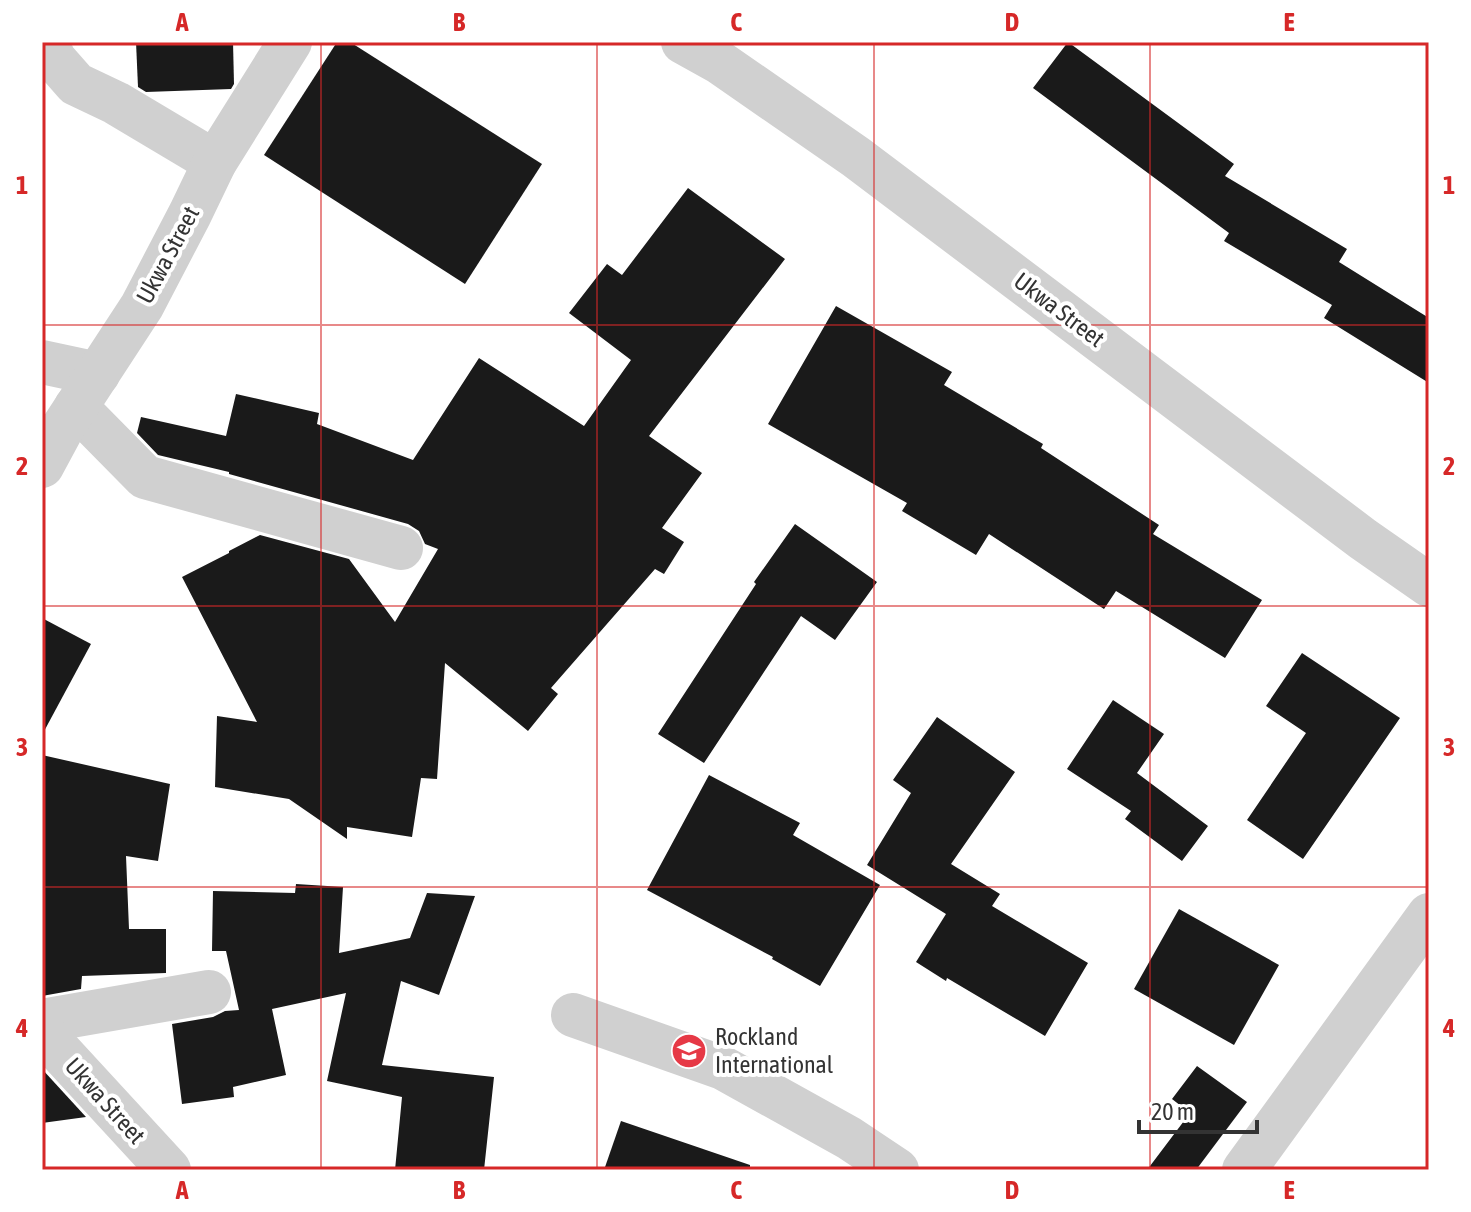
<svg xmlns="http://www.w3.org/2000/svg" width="1471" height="1212" font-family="'Asap Condensed',sans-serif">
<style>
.building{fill:#1a1a1a}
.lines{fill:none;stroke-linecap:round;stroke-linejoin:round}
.street{stroke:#d0d0d0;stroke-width:44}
.grid{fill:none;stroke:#d62828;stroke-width:2;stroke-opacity:0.55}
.labels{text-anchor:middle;stroke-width:8;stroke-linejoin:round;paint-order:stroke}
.street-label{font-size:24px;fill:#333;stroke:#fff}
.poi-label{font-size:24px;fill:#333;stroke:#fff;text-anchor:start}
.neatline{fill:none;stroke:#d62828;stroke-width:3}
.grid-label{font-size:26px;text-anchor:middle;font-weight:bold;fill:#d62828}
</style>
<rect width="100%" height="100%" fill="#fff"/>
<g class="building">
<polygon points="136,42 233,42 234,84 231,89 146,92 138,87"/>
<polygon points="337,42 350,42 542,164 465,284 264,155"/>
<polygon points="1068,42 1234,164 1225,176 1347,249 1339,262 1429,318 1429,383 1324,318 1332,305 1224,241 1229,233 1033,88"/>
<polygon points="688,188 785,259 649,436 702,473 662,528 684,542 664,574 655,569 551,688 558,694 528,731 445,663 437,779 421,778 412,837 347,827 347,839 289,799 215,787 217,716 257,722 182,577 229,553 229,551 260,535 349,559 395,622 438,549 425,544 419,531 408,524 229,474 229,472 158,455 137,433 141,417 226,436 236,394 319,413 317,424 413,460 479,358 584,426 631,360 569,313 607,264 622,275"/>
<polygon points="836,306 952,372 944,385 1043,444 1041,448 1159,525 1153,534 1262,600 1225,658 1116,591 1104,609 989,534 976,555 902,511 907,503 768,424"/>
<polygon points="795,524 877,582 835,640 801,616 704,763 658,734 756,584 754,582"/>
<polygon points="42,618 91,644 42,735"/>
<polygon points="1302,653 1400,718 1303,859 1247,820 1306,733 1266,706"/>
<polygon points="1113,700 1164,734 1137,773 1208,826 1182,861 1125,819 1131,811 1067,769"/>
<polygon points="937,717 1015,772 951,864 1000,894 992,906 1088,963 1045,1036 947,978 946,981 916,962 946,914 867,865 911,793 893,780"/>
<polygon points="42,755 170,784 158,861 126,856 129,929 166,929 166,973 82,976 81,989 42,996"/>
<polygon points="709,775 800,823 793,835 880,885 820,986 772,959 773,957 647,890"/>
<polygon points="296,884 343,887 339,953 410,938 427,893 475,896 439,995 401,981 382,1065 494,1077 484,1170 395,1170 402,1097 327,1081 346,993 272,1009 286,1075 233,1087 234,1097 182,1104 172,1024 213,1017 225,1011 239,1010 226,951 212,951 213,891 295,893"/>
<polygon points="1179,909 1279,965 1234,1045 1134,989"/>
<polygon points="1197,1066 1247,1102 1196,1170 1147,1170 1190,1113 1172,1099"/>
<polygon points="42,1069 86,1117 42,1123"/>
<polygon points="621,1121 750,1165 750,1170 604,1170"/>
</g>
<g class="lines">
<g class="street">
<polyline points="47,42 54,59 76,84 116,103 215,162"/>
<polyline points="683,42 719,62 856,157 1363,539 1429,585"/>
<polyline points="42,362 98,374"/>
<polyline points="76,407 145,477 401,548"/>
<polyline points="42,466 63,427 142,306 190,214 215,162 290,42"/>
<polyline points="573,1015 723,1068 849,1138 897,1170"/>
<polyline points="42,1021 209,992"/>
<polyline points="42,1032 169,1170"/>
<polyline points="1244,1170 1429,915"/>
</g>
</g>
<path class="grid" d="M321,42V1170M597,42V1170M874,42V1170M1150,42V1170M42,325H1429M42,606H1429M42,887H1429"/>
<defs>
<symbol id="university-disc" viewBox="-11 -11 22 22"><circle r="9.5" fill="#e63946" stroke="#fff"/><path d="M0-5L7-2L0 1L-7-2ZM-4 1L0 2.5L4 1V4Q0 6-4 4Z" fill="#fff"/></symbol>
</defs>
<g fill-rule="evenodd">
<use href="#university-disc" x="669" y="1031" width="40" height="40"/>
</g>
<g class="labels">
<g class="street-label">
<text transform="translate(168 255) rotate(-62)" y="8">Ukwa Street</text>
<text transform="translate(1059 310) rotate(37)" y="8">Ukwa Street</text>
<text transform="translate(105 1101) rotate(48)" y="8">Ukwa Street</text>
</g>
<g class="poi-label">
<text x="715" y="1045">Rockland<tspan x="715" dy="28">International</tspan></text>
</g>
</g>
<rect width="1471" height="1212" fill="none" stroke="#ffffff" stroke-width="88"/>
<path d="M1139 1120v12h118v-12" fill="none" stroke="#333333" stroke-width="4"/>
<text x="1151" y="1120" font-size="24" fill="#333333" stroke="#ffffff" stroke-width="6" paint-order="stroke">20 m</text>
<rect x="44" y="44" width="1383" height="1124" class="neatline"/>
<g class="grid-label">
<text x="182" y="31">A</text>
<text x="459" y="31">B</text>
<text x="736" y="31">C</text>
<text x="1012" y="31">D</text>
<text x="1289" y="31">E</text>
<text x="22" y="194">1</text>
<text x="1449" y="194">1</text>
<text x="22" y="475">2</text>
<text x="1449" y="475">2</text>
<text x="22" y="756">3</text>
<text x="1449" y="756">3</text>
<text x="22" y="1037">4</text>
<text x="1449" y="1037">4</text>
<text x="182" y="1199">A</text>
<text x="459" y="1199">B</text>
<text x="736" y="1199">C</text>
<text x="1012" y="1199">D</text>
<text x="1289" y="1199">E</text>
</g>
</svg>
